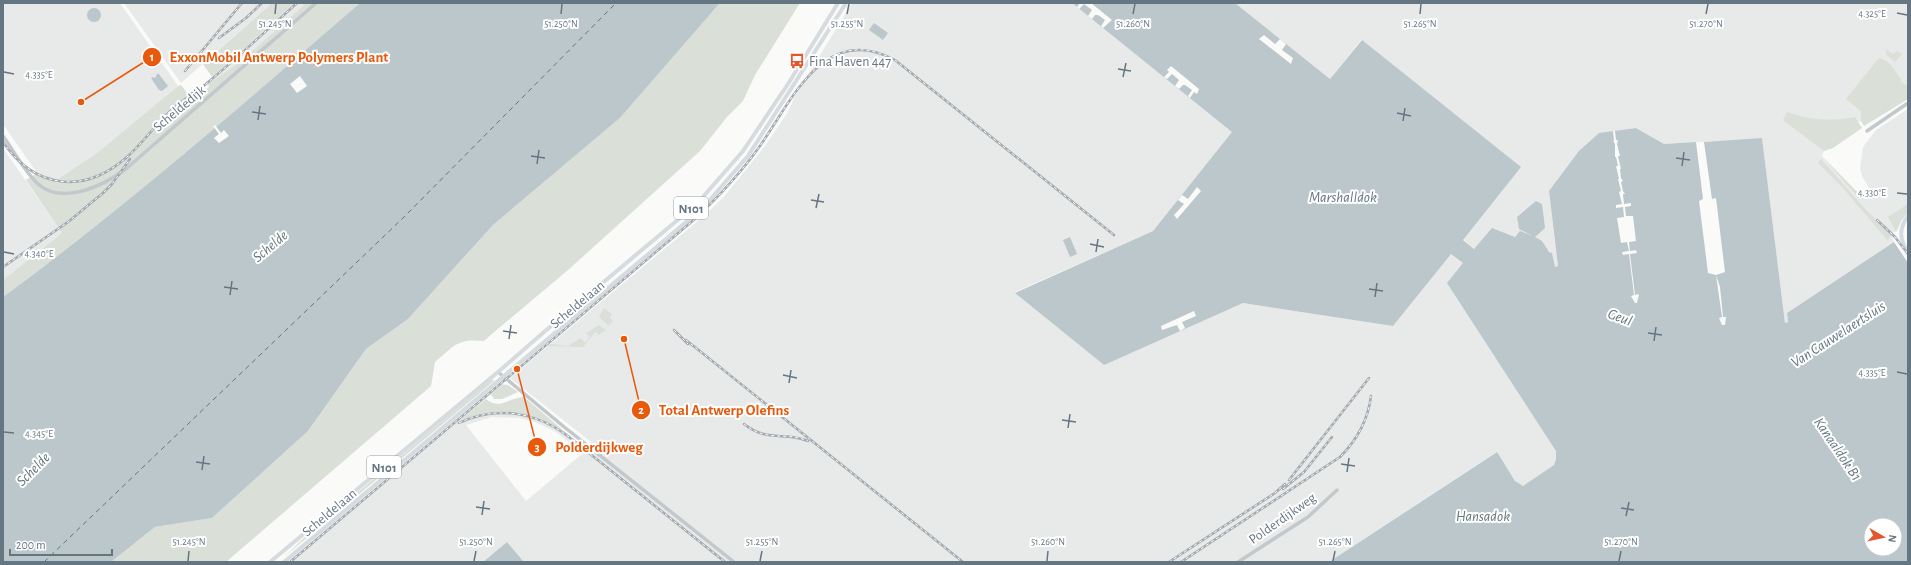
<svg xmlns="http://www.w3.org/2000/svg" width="1911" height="565" font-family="'Alegreya Sans',sans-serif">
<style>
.built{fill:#e8e9e9;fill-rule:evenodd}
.green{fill:#dadfd7}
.water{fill:#bbc7cb;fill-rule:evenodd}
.pier{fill:#fafaf8}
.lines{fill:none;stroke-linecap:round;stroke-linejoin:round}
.ferry{stroke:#60757c;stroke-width:1;stroke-dasharray:5 4;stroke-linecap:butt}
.minor{stroke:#c3c8cc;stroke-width:3.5}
.major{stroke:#d6dbdf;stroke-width:4}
.rail-casing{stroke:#a2aab0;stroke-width:2.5}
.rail{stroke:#fff;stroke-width:1;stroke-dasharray:3;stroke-linecap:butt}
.ticks{fill:none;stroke:#657683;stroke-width:1.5}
.labels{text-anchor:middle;stroke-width:4;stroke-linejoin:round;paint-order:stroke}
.shield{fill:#fff;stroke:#939fa8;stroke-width:1}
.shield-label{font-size:13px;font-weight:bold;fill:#657683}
.poi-label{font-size:14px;fill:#657683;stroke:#fff;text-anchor:start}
.street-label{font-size:14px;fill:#657683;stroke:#fff}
.water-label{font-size:15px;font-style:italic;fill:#60757c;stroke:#fff}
.ticks-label{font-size:10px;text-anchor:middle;fill:#657683;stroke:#fff;stroke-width:4;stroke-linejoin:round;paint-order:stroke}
.leader{fill:none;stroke:#e8590c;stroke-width:1.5}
.callout-dot{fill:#e8590c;stroke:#fff;stroke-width:1.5}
.mark-label{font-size:12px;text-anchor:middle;font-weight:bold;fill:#fff}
.callout-label{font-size:15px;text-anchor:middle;font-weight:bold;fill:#e8590c;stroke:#fff;stroke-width:4;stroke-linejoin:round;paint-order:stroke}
</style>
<rect width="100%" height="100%" fill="#fafaf8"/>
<g class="built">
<polygon points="3,3 120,3 178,86 97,153 58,179 37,173 3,124"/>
<polygon points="124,3 272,3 181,83"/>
<polygon points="294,3 306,3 241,61 208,84 206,82"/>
<path d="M852,3H1072L1233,132L1153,231L1015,292L1103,364L1243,303L1393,326L1451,253L1463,263L1556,451V459L1554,465L1525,485H1519L1515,481L1496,452L1329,562H524L507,542L483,562H288L499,384L501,386L460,421L486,412L501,411L525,413L554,425L587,448L591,442L510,378L699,220L723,198L765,146L788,112L795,96ZM492,417L519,418L535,422L556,432L583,453L526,501L466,425Z"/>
<polygon points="1235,3 1908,3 1908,90 1861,121 1804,134 1824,151 1822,156 1860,200 1871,191 1863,178 1860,169 1863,147 1876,130 1908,109 1908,212 1901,221 1897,231 1891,234 1894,242 1787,313 1788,322 1785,323 1762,139 1664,144 1636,128 1615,131 1549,191 1558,266 1554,267 1552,253 1519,233 1515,237 1494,229 1474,249 1463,239 1520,167 1361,40 1330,79"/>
<polygon points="3,148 62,233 3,280"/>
</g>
<g class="green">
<polygon points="272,3 294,3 212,77 203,64"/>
<path d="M306,3H360C243,104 127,206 3,297V280L62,233L26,180L37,173L58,179L97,153L178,86L181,85L192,99L209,87L208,84L241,61Z"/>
<path d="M720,3H800L755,75L743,101L727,117L700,151L568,270L486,339L484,341C457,338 454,346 435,362L431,386L226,562H111L155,527L212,518L308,431L366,349L408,319L493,225L620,118Z"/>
<polygon points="1886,49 1893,54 1897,51 1902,54 1895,62 1886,54"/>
<path d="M1879,58C1890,60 1895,71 1901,79L1900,81L1905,85L1908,84V99L1864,126L1861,121V111L1846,99Z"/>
<path d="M1787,112C1810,120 1831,122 1855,117L1862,128L1833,148L1824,151L1783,120Z"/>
<polygon points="1822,156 1863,198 1860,200"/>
<polygon points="1821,159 1867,211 1891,234 1888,241 1844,189 1818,163"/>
<polygon points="1908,204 1908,212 1901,221 1896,232 1888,217"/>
<polygon points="604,308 612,314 610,318 613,321 609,326 599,317"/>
<polygon points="599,325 606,330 599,335 595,332 583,347 548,346 550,344 568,346 581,338 585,343 590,337 587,334 585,334"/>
<polygon points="492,379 494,381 284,557 306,536"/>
<polygon points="499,384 508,385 518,392 502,399 494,399 491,394 501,386"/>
<path d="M524,397L570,436C537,410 497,405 458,422L486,399C500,411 509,397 524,397Z"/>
</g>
<g class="water">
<path d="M360,3H720L620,118L493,225L408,319L366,349L308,431L212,518L155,527L111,562H3V297C127,206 243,104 360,3Z"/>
<path d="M1072,3H1235L1330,79L1362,40L1521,167L1463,240L1474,249L1492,228L1515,237L1520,231L1533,236L1519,229L1517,217L1536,201L1542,204L1545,228L1535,237L1542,241L1549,252L1552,253L1555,267L1558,266L1549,191L1579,151L1599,133L1636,128L1664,144L1696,142L1703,199L1699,201L1708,273L1716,275L1725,272L1716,198L1712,199L1704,142L1762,138L1785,323L1788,322L1787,313L1894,242L1908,263V562H1329L1497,452L1515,481L1523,486L1554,465L1556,459V451L1447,283L1463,263L1451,254L1393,326L1243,303L1104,365L1015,293L1153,231L1232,132ZM1871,525H1895V549H1871Z"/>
<circle cx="94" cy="15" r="7"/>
<polygon points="874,23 888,33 883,40 869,30 871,27 877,32 871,27"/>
<polygon points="158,73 168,86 162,91 159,90 151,78 153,77 155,78"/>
<polygon points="1070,237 1077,254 1070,257 1063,240"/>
<polygon points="507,542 524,562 483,562"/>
</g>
<g class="pier">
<polygon points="1080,3 1091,3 1112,20 1103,28 1101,26 1105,20 1098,15 1095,15 1092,19 1088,16 1092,10 1084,4 1079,9 1077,7"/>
<polygon points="1264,35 1275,44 1280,39 1286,44 1282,50 1293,58 1291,64 1259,39"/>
<polygon points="1171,66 1199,89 1197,94 1194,92 1190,98 1188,96 1192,90 1185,85 1183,85 1179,89 1175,86 1179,80 1172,74 1167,79 1164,77 1169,72 1167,70"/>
<polygon points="300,76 307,86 297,93 290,84"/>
<polygon points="215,125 221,133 224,130 229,136 219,143 214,138 219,134 213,126"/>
<polygon points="1613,131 1615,131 1616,140 1618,140 1617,144 1620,156 1618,156 1621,169 1620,169 1621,178 1623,181 1621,182 1623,191 1625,194 1623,194 1624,204 1631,203 1631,206 1625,207 1626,216 1633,216 1636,241 1629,242 1630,251 1636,250 1637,253 1630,254 1635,295 1639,294 1637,303 1635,303 1631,296 1634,295 1629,254 1623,255 1622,252 1629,251 1627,242 1621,243 1617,218 1624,217 1623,207 1616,208 1616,205 1622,204 1619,192 1621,191 1618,179 1619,179 1616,166 1618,166 1616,157 1615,157 1615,144 1613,141 1614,141"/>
<polygon points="1197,187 1201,191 1177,219 1174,215 1184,204 1178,200 1182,195 1188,199"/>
<polygon points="1716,275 1720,287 1723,317 1726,317 1725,325 1722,325 1719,318 1722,317"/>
<polygon points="1194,311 1196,316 1182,322 1185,328 1180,331 1177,325 1162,330 1161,326"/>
</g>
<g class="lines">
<polyline class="ferry" points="44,562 404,217 616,3"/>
<g class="minor">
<polyline points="1867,131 1908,103"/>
<path d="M3,136C14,151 24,171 38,184C63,206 105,185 127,168L316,3"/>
<polyline points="498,372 563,426 734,562"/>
<polyline points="1238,562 1308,517 1337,490"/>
</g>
<g class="major">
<path d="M1908,216C1898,229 1900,240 1908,253"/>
<polyline points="270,562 498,372 544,332 680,218 702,198 743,151 788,84 838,3"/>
<polyline points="284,562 685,223 708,202 748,156 846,3"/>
</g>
<defs>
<g id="rail">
<polyline points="219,38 246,18 262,3"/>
<polyline points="185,71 242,3"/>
<path d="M3,142C35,189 84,195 127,157C144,142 157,122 175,107C185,99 196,92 206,84C237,58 267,30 297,3"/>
<polyline points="1877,220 1895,237 1908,254"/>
<polyline points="3,267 68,222 103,193 112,184 130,159"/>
<polyline points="674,330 688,344"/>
<polyline points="686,340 963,562"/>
<path d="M459,423C496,405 537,412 569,437L725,562"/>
<path d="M744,424C768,443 784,431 808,441"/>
<polyline points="1289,480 1369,378"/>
<polyline points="1283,489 1304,472 1332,437"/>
<path d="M290,562L696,218C718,197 739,175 757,150C791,104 822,21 895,60L1114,235"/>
<polyline points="1169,562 1275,493 1285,484"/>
<path d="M1181,562L1340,457C1357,440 1368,420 1371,396"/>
</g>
</defs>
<use href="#rail" class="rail-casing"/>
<use href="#rail" class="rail"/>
</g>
<path class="ticks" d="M1897,13L1907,15M275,14L276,4M561,14L562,4M847,14L849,4M1133,14L1135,4M1420,14L1421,4M1706,14L1708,4M1118,69L1131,71M4,72L14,74M1123,77L1126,63M252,112L266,114M1397,113L1411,116M258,120L260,106M1403,121L1405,108M531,156L545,158M1676,158L1690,160M537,164L539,150M1682,166L1684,152M1897,193L1907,194M811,200L824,202M816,208L819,194M1090,244L1104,247M4,252L14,254M1096,252L1098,239M224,287L238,289M1369,289L1383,291M230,295L232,281M1375,297L1377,283M503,331L517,333M1648,333L1662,335M509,339L511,325M1654,341L1656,327M1897,372L1907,374M783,375L797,378M789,383L791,370M1062,420L1076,422M1068,428L1070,414M4,432L14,433M196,462L210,464M1341,464L1355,466M202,470L204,456M1347,472L1349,458M476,507L490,509M1621,508L1634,510M482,515L484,501M1626,516L1629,502M188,561L189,551M474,561L476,551M760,561L762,551M1047,561L1048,551M1333,561L1335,551M1619,561L1621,551"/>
<defs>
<symbol id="bus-bare" viewBox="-9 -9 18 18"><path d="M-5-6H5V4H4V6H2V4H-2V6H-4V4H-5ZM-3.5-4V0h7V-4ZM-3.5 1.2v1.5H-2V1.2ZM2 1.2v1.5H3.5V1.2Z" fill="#e4572e" stroke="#fff" stroke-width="2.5" paint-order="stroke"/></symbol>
</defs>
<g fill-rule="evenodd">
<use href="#bus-bare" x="786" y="50" width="22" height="22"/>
</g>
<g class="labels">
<g class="shield">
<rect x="674" y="197" width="34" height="22" rx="3"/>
<rect x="367" y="456" width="34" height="22" rx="3"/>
</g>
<g class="shield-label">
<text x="691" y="213">N101</text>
<text x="384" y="472">N101</text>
</g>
<g class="poi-label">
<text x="809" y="66">Fina Haven 447</text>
</g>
<g class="street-label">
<text transform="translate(179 108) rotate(-40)" y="5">Scheldedijk</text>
<text transform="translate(577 304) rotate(-40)" y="5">Scheldelaan</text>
<text transform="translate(329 512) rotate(-40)" y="5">Scheldelaan</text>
<text transform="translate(1282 518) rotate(-35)" y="5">Polderdijkweg</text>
</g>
<g class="water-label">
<text x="1343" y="202">Marshalldok</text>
<text transform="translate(270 246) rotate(-40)" y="5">Schelde</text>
<text transform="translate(1620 317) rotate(20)" y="5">Geul</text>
<text transform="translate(1838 334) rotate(-33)" y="5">Van Cauwelaertsluis</text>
<text transform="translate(1838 449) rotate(56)" y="5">Kanaaldok B1</text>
<text transform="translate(33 469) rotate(-45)" y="5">Schelde</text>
<text x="1483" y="521">Hansadok</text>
</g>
</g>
<g class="ticks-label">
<text x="1872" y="17">4.325°E</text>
<text x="275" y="27">51.245°N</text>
<text x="561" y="27">51.250°N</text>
<text x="847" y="27">51.255°N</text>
<text x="1133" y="27">51.260°N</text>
<text x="1420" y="27">51.265°N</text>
<text x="1706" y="27">51.270°N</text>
<text x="39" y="78">4.335°E</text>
<text x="1872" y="196">4.330°E</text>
<text x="39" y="257">4.340°E</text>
<text x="1872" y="376">4.335°E</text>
<text x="39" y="437">4.345°E</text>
<text x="189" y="545">51.245°N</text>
<text x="476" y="545">51.250°N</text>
<text x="762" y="545">51.255°N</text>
<text x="1048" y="545">51.260°N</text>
<text x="1335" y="545">51.265°N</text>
<text x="1621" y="545">51.270°N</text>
</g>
<path class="leader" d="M81 102L152 57M624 339L641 410M517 369L537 447"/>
<g class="callout-dot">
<circle cx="81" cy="102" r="4"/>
<circle cx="624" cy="339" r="4"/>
<circle cx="517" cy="369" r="4"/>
<circle cx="152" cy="57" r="10"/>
<circle cx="641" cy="410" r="10"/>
<circle cx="537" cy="447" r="10"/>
</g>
<g class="mark-label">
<text x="152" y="61">1</text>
<text x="641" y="414">2</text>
<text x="537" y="451">3</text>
</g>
<g class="callout-label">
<text x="279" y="62">ExxonMobil Antwerp Polymers Plant</text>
<text x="724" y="415">Total Antwerp Olefins</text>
<text x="599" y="452">Polderdijkweg</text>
</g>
<rect width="1911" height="565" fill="none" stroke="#657683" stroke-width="8"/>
<g transform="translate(1883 537) rotate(99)"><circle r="19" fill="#ffffff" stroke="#c1c8cd"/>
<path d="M0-3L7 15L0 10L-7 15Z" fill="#e4572e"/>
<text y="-6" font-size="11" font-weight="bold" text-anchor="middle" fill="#657683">N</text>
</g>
<path d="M10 549v6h102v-6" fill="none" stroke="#657683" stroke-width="2"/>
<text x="16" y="549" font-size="12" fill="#657683" stroke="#ffffff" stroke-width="3" paint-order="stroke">200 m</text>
</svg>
